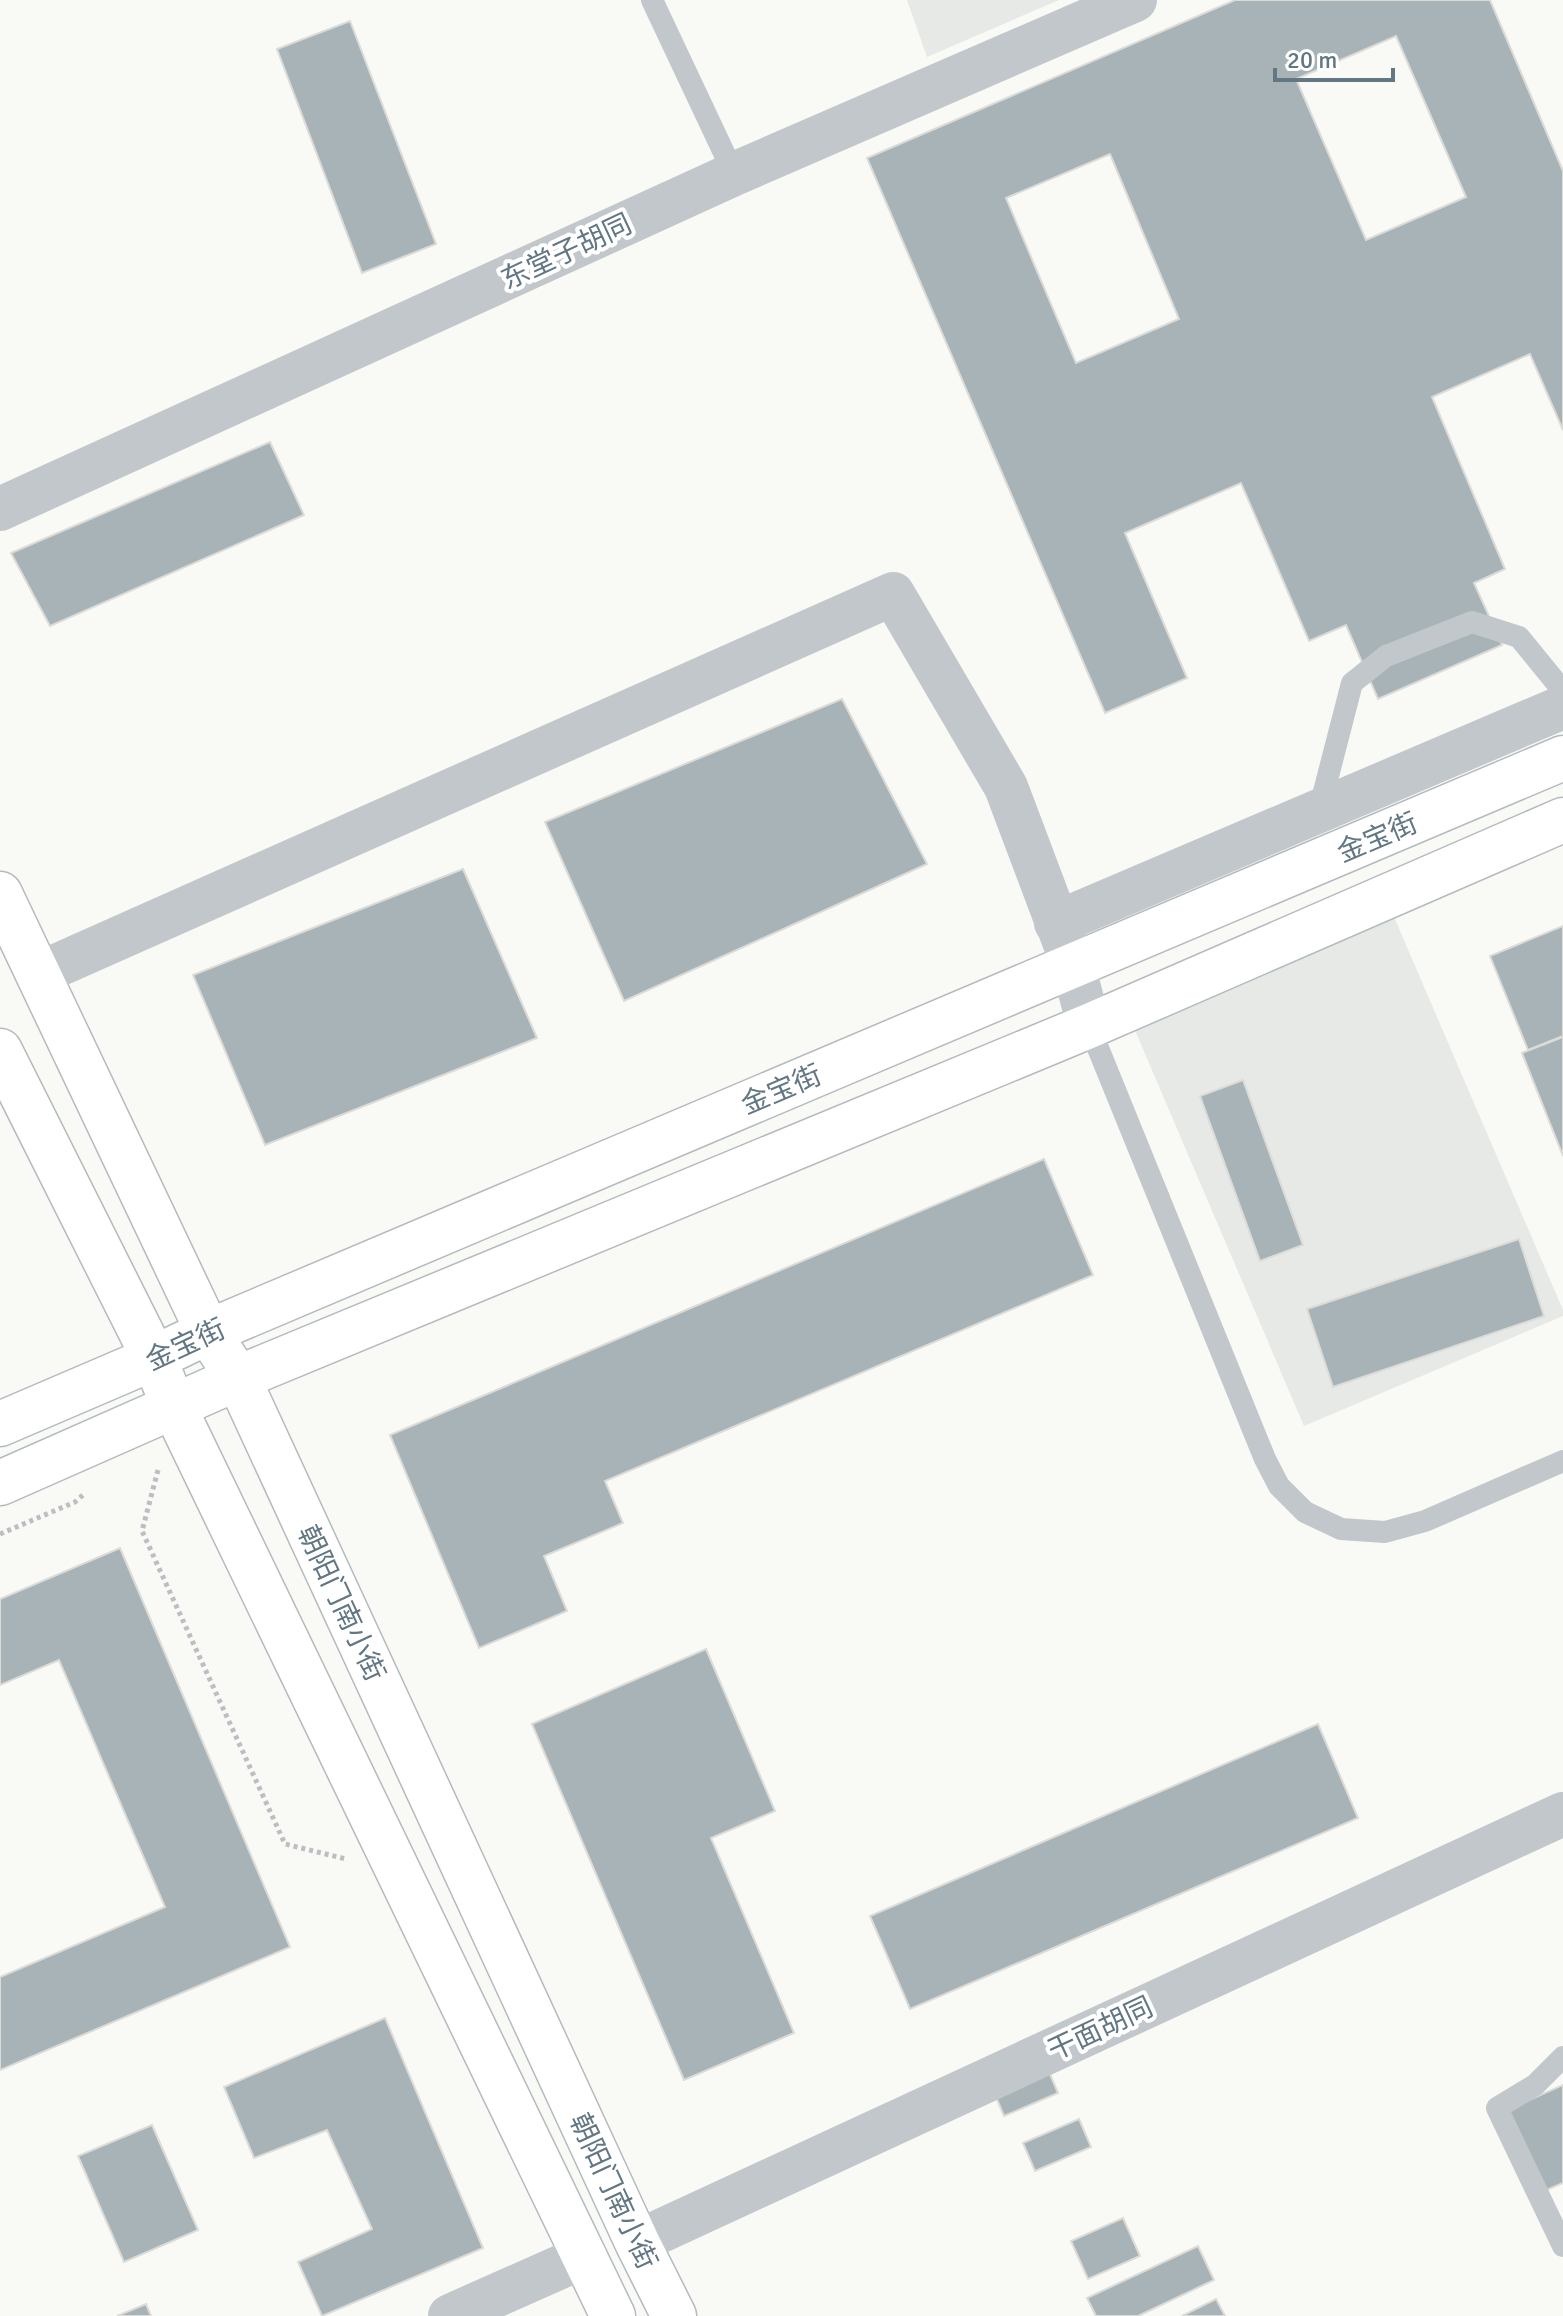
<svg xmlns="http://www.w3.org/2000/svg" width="1563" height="2316" font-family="Signika,'Noto Sans SC',sans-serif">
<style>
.built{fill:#e7e9e7}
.building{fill:#a8b3b8;stroke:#dbdbd8;stroke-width:2;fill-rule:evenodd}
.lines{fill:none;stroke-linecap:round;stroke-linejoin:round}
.secondary-casing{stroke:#b3bbbf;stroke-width:47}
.path{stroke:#bbbfc2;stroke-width:5;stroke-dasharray:4 4;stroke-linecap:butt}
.lane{stroke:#c1c7ca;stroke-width:22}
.street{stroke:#c1c7ca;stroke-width:44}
.secondary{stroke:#fff;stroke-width:44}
.labels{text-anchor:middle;stroke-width:8;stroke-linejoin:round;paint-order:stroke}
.street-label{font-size:28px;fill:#627783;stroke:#fff}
</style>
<rect width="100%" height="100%" fill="#f9f9f6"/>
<g class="built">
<polygon points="907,0 1059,0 927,57"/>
<polygon points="1394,917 1563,1310 1563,1316 1304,1426 1134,1028"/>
</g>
<g class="building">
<path d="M1235,0H1490L1563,171V430L1530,354L1432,397L1505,569L1474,583L1502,645L1378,699L1346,625L1309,641L1241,483L1125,533L1187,678L1105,713L867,158ZM1396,36L1466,197L1366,240L1296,79ZM1110,154L1179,319L1076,363L1006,198Z"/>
<polygon points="350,21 436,244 362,273 277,49"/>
<polygon points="270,442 304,515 50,626 11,553"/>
<polygon points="842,699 927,864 624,1001 545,822"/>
<polygon points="463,869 537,1038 265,1145 193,975"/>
<polygon points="1563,926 1563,1036 1528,1050 1490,956"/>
<polygon points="1563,1037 1563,1156 1522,1053"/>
<polygon points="1243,1080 1303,1245 1260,1261 1200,1096"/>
<polygon points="1044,1159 1093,1275 605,1481 623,1523 544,1556 567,1611 479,1648 390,1435"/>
<polygon points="1519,1239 1544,1316 1333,1387 1307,1309"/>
<polygon points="120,1548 290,1947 0,2070 0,1977 165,1907 59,1660 0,1685 0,1599"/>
<polygon points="706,1649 775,1811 711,1838 794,2033 684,2080 532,1724"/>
<polygon points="1318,1724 1358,1818 910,2009 870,1916"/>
<polygon points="385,2018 483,2248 322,2316 298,2262 372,2229 327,2130 254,2158 224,2087"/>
<polygon points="1047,2067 1058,2093 1004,2116 993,2090"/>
<polygon points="1563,2085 1563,2183 1544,2191 1507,2110"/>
<polygon points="1079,2119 1091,2147 1035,2171 1023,2143"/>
<polygon points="152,2125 198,2230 124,2262 78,2156"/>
<polygon points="1123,2218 1140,2256 1088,2279 1071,2241"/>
<polygon points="1198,2246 1214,2280 1138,2316 1096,2316 1087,2298"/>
<polygon points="1216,2299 1225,2316 1182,2316"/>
<polygon points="146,2304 151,2316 117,2316"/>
</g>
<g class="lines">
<defs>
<g id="secondary">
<polyline points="0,894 208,1332 238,1378 637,2242 674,2316"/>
<polyline points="0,1051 154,1358 174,1407 613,2316"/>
<polyline points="0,1424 154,1358 208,1332 1563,758"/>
<polyline points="0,1483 238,1378 1089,1026 1563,820"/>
</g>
</defs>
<use href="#secondary" class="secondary-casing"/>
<g class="path">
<polyline points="158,1470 142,1531 285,1844 346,1859"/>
<polyline points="0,1534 75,1502 84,1494"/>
</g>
<g class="lane">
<polyline points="652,0 734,174"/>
<polyline points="1319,811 1352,683 1386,656 1472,622 1519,637 1563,691"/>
<polyline points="1089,1026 1265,1459 1279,1486 1305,1512 1341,1529 1385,1532 1425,1521 1563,1461"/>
<polyline points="1563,2057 1535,2085 1497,2108 1563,2246"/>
</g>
<g class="street">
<polyline points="0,509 734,174 1135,0"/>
<polyline points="1056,923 1563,707"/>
<polyline points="38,974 893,594 1006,787 1073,965 1089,1026"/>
<polyline points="637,2242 1563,1814"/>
<polyline points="450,2316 585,2256"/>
</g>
<use href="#secondary" class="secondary"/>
</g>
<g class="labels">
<g class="street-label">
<text transform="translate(566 251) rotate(-25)" y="10">东堂子胡同</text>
<text transform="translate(1377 837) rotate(-23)" y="10">金宝街</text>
<text transform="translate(781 1089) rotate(-23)" y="10">金宝街</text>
<text transform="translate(185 1344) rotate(-25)" y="10">金宝街</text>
<text transform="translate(342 1603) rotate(65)" y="10">朝阳门南小街</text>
<text transform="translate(1100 2028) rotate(-25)" y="10">干面胡同</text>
<text transform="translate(614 2191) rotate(65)" y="10">朝阳门南小街</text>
</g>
</g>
<path d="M1275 68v12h118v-12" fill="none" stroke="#627783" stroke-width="4"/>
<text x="1287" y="68" font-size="24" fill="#627783" stroke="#ffffff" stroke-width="6" paint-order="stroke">20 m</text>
</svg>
